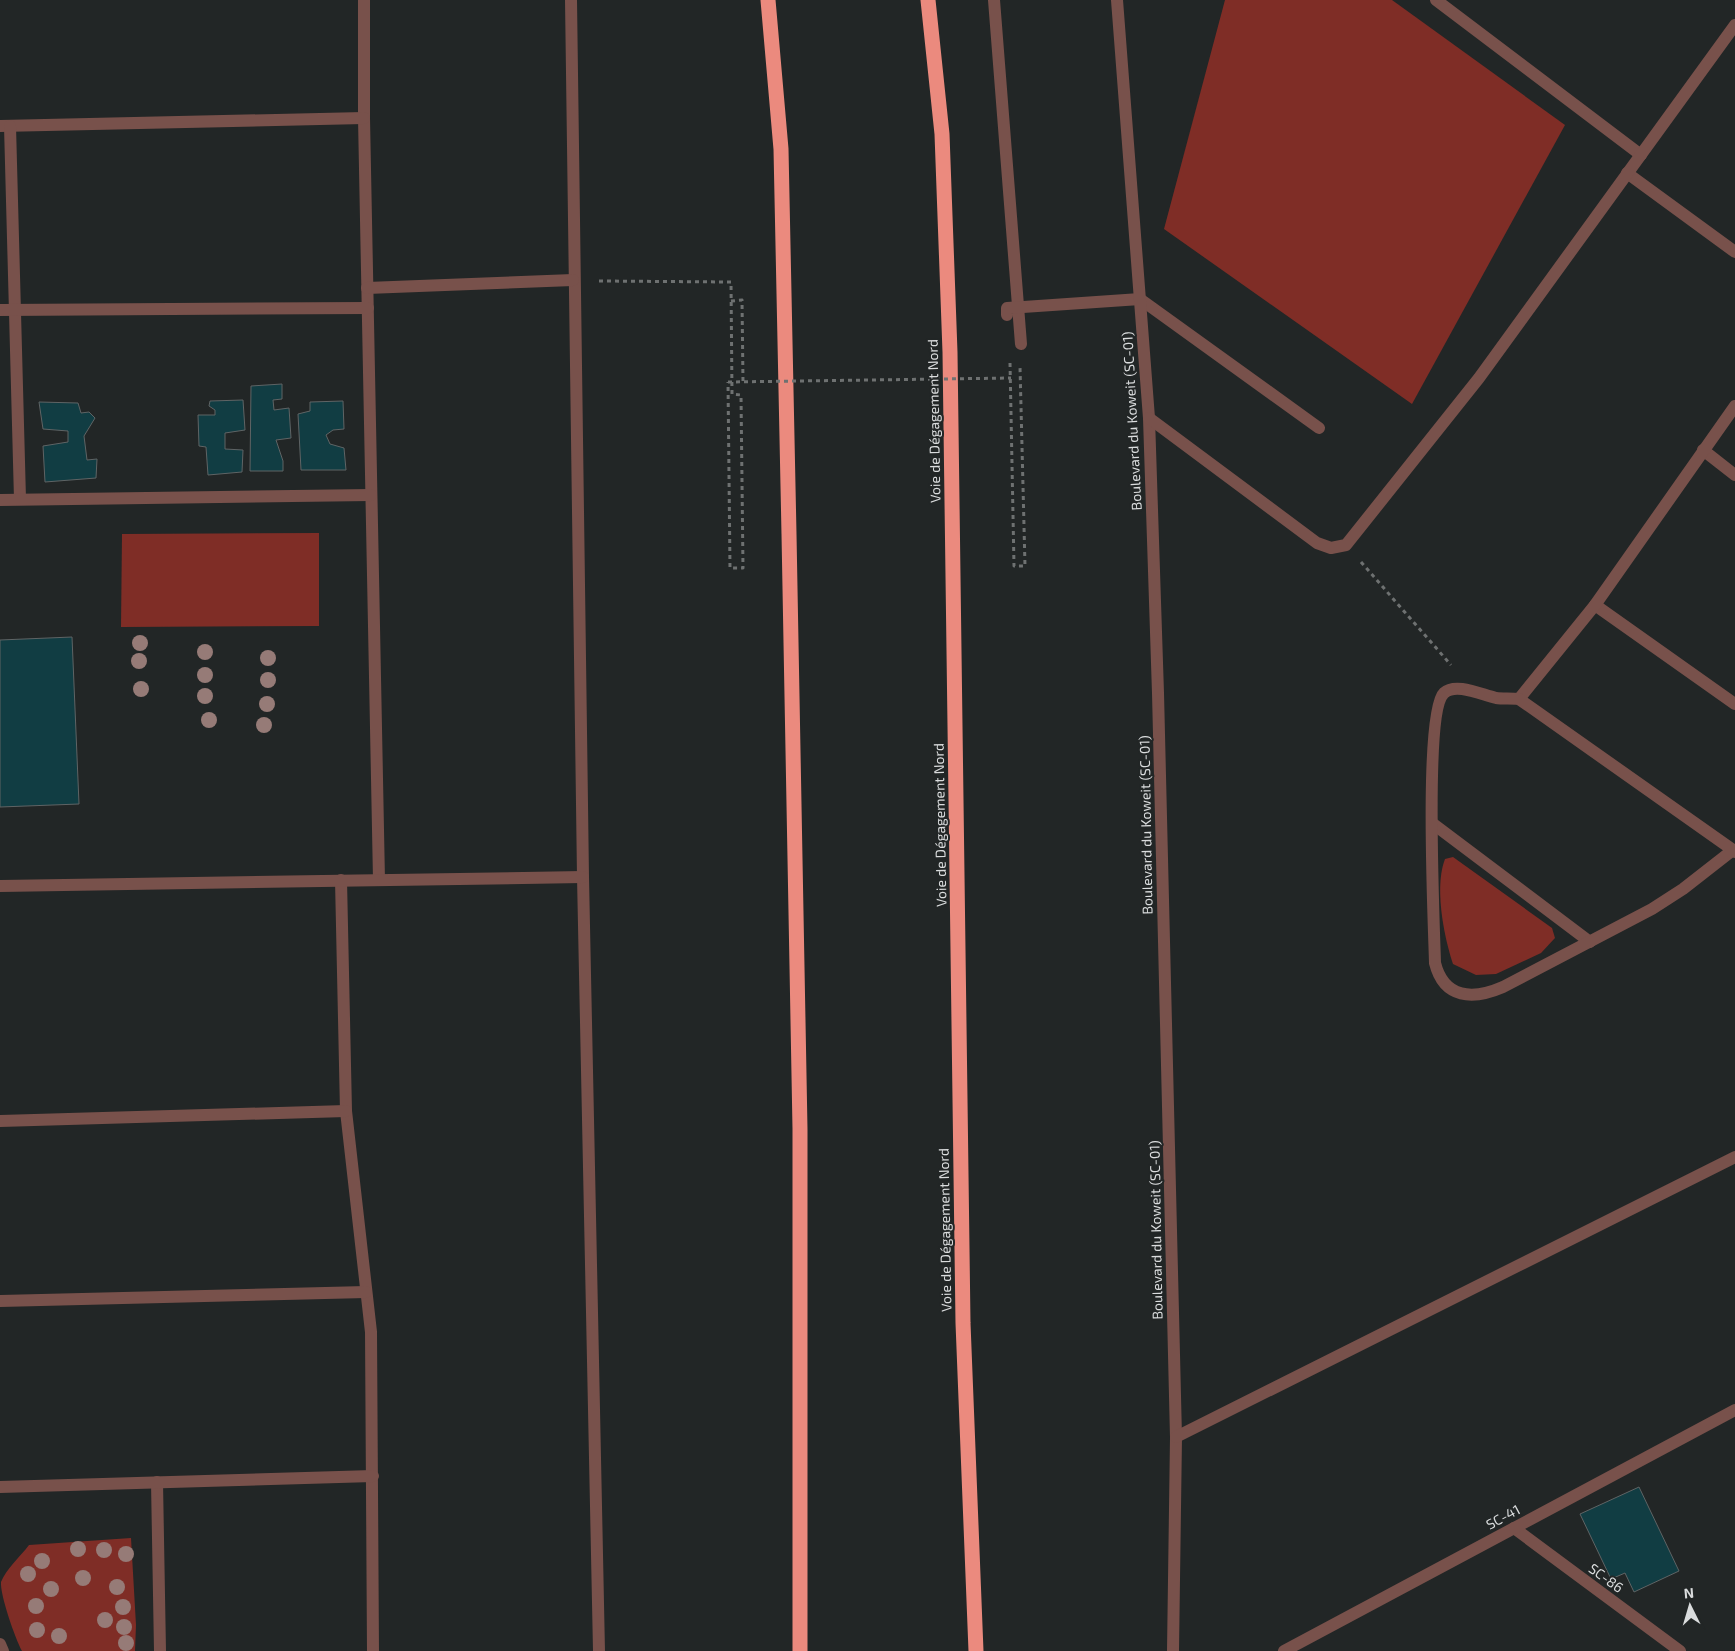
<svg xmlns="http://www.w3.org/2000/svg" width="1735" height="1651" font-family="'Exo 2',sans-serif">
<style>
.green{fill:#7f2d26}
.building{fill:#113d43;stroke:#5f6465}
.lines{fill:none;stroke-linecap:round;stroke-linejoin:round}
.path{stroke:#6e7171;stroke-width:3;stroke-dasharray:4 4;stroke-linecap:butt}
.lane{stroke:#78514b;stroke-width:12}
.street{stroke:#78514b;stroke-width:12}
.highway{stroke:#eb8a7e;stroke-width:15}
.path-bridge{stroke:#6e7171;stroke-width:3;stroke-dasharray:4 4;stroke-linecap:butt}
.tree{fill:#967b77}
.labels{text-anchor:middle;stroke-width:4;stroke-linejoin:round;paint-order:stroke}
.street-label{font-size:14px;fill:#dadcdd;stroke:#222626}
</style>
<rect width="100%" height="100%" fill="#222626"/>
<g class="green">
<polygon points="1225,0 1392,0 1565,125 1412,404 1164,229"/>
<polygon points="319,533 319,626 121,627 122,534"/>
<path d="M1453,857L1552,928L1555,938L1541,953L1496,974L1476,975L1453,964C1444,937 1434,887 1445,859Z"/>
<path d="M131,1538L136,1625L135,1651H22C15,1638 0,1595 1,1582C6,1569 21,1556 29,1545Z"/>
</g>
<g class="building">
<polygon points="282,384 282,399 273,400 274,410 289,408 291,438 276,440 283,461 283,471 250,471 251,386"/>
<polygon points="243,400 245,430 225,433 225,449 243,450 242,472 208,475 206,447 199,446 198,415 215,415 215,410 209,406 210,401"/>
<polygon points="343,401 344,429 333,430 326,435 330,444 344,448 346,470 301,470 298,414 310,411 310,402"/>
<polygon points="39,402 78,403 81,413 89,412 95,418 84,436 87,460 97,459 96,478 45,482 43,446 68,442 68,431 43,429"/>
<polygon points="72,637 79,804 0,807 0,640"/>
<polygon points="1639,1487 1679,1571 1634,1592 1625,1573 1611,1579 1580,1514"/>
</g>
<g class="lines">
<g class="path">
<polyline points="599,281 731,282 732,394 741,395 743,568 730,568 728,382"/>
<polyline points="731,301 742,300 743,382"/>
<polyline points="1010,363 1014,566 1025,566 1020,367"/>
<polyline points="1361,562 1451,665"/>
</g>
<g class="lane">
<polyline points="994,0 1021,344"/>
<polyline points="1007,315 1007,308 1140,299 1319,428"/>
</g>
<g class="street">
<polyline points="364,0 364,118 379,880"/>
<polyline points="571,0 583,877 599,1651"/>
<polyline points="1117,0 1149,418 1158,693 1176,1437 1173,1651"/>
<polyline points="1436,0 1641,155"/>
<polyline points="0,126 364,118"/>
<polyline points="10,126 20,499"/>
<polyline points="1627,173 1735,252"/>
<polyline points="367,288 573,280"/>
<polyline points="0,310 368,308"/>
<polyline points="1149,418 1317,543 1331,548 1346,545 1479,378 1735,25"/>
<polyline points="1703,450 1735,475"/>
<polyline points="0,500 371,495"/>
<polyline points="1595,605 1735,704"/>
<polyline points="1519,699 1595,605 1735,406"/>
<polyline points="1432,823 1590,942"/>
<path d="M1733,850L1683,889L1652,909L1503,987C1473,1000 1444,999 1435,963C1434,925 1424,711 1444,693C1456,682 1482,695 1496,698C1503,699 1511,698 1519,699L1733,850L1735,852"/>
<polyline points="341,880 346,1111 371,1332 373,1651"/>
<polyline points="0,886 583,877"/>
<polyline points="0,1121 346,1111"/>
<polyline points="0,1301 366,1292"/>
<polyline points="1176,1437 1735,1157"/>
<polyline points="157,1482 160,1651"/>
<polyline points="0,1487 373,1476"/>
<polyline points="1514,1528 1680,1651"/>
<polyline points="0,1644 3,1651"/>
<polyline points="1284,1651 1735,1410"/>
</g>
<g class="highway">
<polyline points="768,0 781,149 789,534 800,1129 800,1651"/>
<polyline points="928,0 942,134 950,352 963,1323 976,1651"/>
</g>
<polyline class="path-bridge" points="728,382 1011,378"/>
</g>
<g class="tree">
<circle cx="140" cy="643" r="8"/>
<circle cx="205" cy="652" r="8"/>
<circle cx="268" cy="658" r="8"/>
<circle cx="139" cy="661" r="8"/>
<circle cx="205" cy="675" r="8"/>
<circle cx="268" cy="680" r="8"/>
<circle cx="141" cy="689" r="8"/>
<circle cx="205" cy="696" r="8"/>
<circle cx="267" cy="704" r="8"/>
<circle cx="209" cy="720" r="8"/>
<circle cx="264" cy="725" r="8"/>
<circle cx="78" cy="1549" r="8"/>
<circle cx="104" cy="1550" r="8"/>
<circle cx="126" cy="1554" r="8"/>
<circle cx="42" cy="1561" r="8"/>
<circle cx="28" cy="1574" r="8"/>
<circle cx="83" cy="1578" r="8"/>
<circle cx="117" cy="1587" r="8"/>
<circle cx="51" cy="1589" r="8"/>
<circle cx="36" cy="1606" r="8"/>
<circle cx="123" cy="1607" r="8"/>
<circle cx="105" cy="1620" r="8"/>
<circle cx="124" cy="1627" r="8"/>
<circle cx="37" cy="1630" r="8"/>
<circle cx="59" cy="1636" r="8"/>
<circle cx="126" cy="1643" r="8"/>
</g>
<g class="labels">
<g class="street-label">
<text transform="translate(934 421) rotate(-91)" y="5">Voie de Dégagement Nord</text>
<text transform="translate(1132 421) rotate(-93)" y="5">Boulevard du Koweit (SC-01)</text>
<text transform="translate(940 825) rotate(-91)" y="5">Voie de Dégagement Nord</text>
<text transform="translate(1146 825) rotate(-91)" y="5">Boulevard du Koweit (SC-01)</text>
<text transform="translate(945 1230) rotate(-91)" y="5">Voie de Dégagement Nord</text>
<text transform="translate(1156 1230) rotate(-91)" y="5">Boulevard du Koweit (SC-01)</text>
<text transform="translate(1503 1517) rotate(-28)" y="5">SC-41</text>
<text transform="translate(1606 1578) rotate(36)" y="5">SC-86</text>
</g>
</g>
<g transform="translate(1690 1606) rotate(355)" stroke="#222626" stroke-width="4" paint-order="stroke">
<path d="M0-4L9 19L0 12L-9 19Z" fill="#dadcdd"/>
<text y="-8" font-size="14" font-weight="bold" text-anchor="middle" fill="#dadcdd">N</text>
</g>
</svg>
